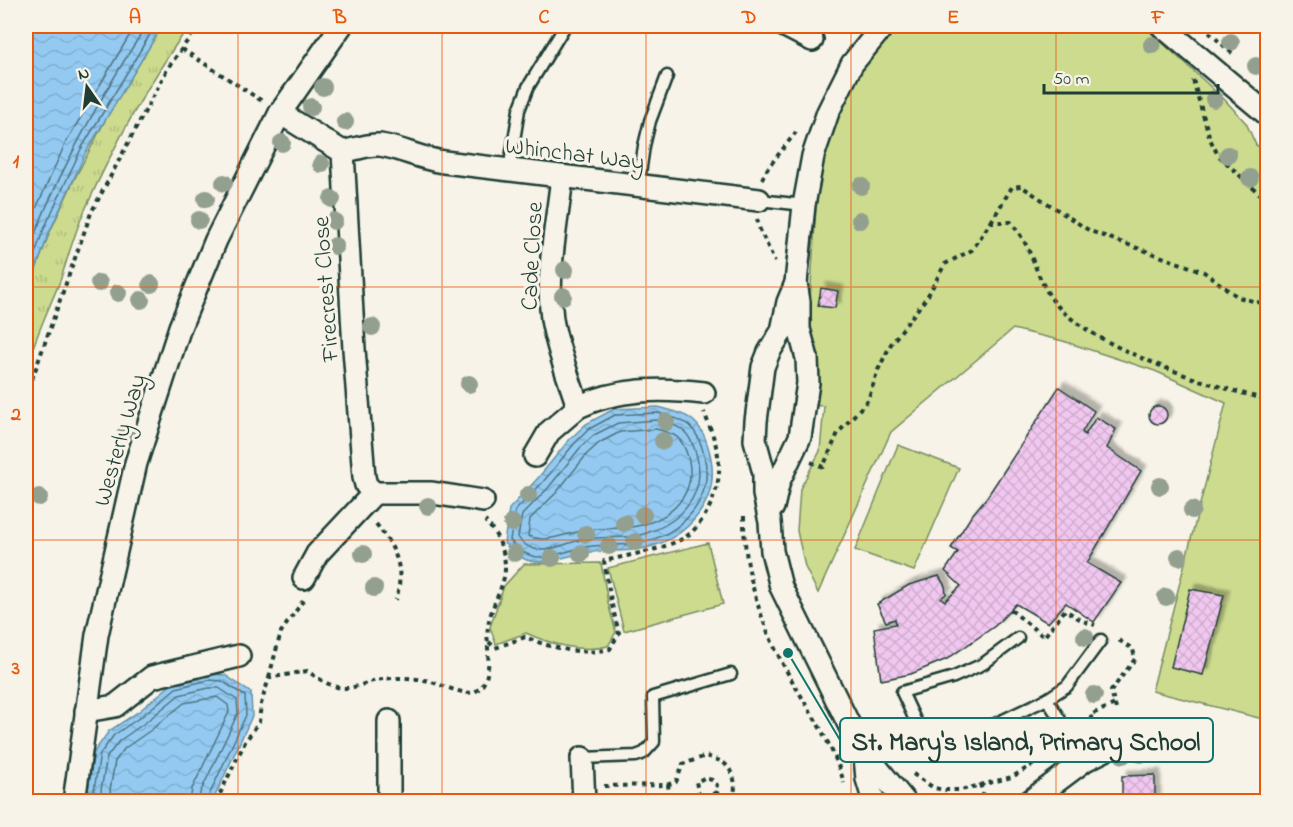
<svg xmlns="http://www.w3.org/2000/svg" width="1293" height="827" font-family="'Indie Flower',sans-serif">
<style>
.grass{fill:url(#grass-tufts);stroke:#768c62;stroke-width:1.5}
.park{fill:#cddb8f;stroke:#768c62;stroke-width:1.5}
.water{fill:url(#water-waves);stroke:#6592a6;stroke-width:1.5}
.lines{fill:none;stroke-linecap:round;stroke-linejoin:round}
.shore{stroke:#4e7580;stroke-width:1.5}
.building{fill:url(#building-cross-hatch);stroke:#1f3d34;stroke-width:1.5;filter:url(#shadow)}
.service-casing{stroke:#1f3d34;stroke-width:15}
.minor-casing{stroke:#1f3d34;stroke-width:26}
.path{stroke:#1f3d34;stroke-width:4;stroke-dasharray:4.5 4.5;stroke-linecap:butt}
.service{stroke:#f7f3e8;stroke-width:10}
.minor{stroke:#f7f3e8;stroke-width:21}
.tree{fill:#93a08f}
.grid{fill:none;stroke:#e8590c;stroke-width:1.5;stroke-opacity:0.55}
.labels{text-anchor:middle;stroke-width:6;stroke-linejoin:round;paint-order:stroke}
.street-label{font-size:24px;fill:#1f3d34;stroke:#f7f3e8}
.leader{fill:none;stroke:#0f766e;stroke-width:2}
.callout-dot{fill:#0f766e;stroke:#f7f3e8;stroke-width:2}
.callout{fill:#f7f3e8;stroke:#0f766e;stroke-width:2}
.callout-label{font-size:26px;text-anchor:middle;font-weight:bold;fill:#1f3d34}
.neatline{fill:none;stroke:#e8590c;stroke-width:2}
.grid-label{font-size:20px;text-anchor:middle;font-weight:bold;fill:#e8590c}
</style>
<defs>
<pattern id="grass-tufts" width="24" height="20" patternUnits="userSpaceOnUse" patternTransform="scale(1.5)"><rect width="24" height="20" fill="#cddb8f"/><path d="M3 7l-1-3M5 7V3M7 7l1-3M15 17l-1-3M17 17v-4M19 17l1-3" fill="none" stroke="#b0bd7c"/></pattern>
<pattern id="water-waves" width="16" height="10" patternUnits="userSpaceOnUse" patternTransform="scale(1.5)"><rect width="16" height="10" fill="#94caf2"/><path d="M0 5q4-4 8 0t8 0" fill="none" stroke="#7faed0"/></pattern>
<pattern id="building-cross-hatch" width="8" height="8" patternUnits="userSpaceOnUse" patternTransform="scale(1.5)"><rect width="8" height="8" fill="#f1c7ef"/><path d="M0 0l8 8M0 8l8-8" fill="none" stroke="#ceacce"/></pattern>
<filter id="shadow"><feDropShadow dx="5.5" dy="-5.5" stdDeviation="1.5" flood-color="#0004"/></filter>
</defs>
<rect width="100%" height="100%" fill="#f7f3e8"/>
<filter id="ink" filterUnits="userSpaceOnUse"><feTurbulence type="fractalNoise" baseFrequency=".0167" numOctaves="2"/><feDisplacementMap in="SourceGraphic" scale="12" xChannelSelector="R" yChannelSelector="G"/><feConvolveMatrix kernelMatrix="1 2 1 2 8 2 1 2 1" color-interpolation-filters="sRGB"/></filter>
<g filter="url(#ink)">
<path class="grass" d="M162,26H189C148,83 113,147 84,212C74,234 68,258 60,281C48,311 34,339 26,370V297L49,234L74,180L108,115Z"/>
<g class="park">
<polygon points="900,26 1144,26 1224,99 1246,123 1256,145 1267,152 1267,720 1152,691 1226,403 1155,371 1063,341 1013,329 891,432 818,593 805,567 797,531 800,489 820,451 824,406 812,405 815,358 809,317 819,160 849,88 885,39"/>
<polygon points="898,445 959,468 914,571 855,550"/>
<polygon points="708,543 723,604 624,631 608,568"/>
<path d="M601,563L608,603L616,632L608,646C582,653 550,644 526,633L496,644L490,627L504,586L524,564Z"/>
</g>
<g class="water">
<polygon points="26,26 162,26 86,152 49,233 26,297"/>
<path d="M658,407C688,414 701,419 709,450C723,500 689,539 641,549C625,552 607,550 591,552C554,556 533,577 504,543L509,509L538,478L569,440L586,424L614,409Z"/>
<polygon points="208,674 225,675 251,693 252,716 215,796 210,801 89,801 88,791 94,752 109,731 138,712 173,683"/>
</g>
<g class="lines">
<g class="shore">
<polyline points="26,231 66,142 135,26"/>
<path d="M26,257C56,175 99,99 146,26"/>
<polyline points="26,279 43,231 81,149 155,26"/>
<path d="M658,413C686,420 697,425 704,455C715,500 682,534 640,543C622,546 603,544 585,547C571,549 553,558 540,557C528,557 516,549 510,540L515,511L543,482L574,444L589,429L615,415Z"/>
<path d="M657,420C682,426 690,431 697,457C707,498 677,525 640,535C622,539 603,536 585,539C571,541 555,550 541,550C532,550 522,544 518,537L522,515L549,487L580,448L594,435L618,423Z"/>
<path d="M656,429C676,434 682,437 688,457C698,494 671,519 637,526C619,530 600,527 582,531C563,534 546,544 528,536L530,519L556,493L587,454L599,443L620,432Z"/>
<polyline points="95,802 94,790 100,754 114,735 142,716 176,688 209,680 222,681 245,696 246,715 206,802"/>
<polyline points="103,802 101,790 107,757 119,741 146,722 179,695 209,688 219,688 237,700 238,713 200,793 199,802"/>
<polyline points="112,802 110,790 115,761 125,748 151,730 184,703 217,697 228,705 229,712 192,789 190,802"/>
</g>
</g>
<g class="building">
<polygon points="821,288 838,291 835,308 818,306"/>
<polygon points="1059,387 1094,411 1082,432 1085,435 1096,417 1116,429 1107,448 1141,471 1087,563 1121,583 1094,622 1066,603 1048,623 1016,604 995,626 947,659 911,674 881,680 874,628 896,624 895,619 886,622 877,604 909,585 939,576 945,586 946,594 941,598 945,601 961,586 945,571 958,552 951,548 972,515 987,497"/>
<circle cx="1158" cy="415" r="9"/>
<polygon points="1190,589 1224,595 1203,675 1171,667"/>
<polygon points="1155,775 1155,802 1122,802 1122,776"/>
</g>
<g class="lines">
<defs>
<g id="service">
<polyline points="509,170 519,110 528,87 565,26"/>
<polyline points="638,187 644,146 650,121 667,76"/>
<polyline points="759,200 804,205"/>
<polyline points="1018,638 983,664 954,677 902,692 915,720 929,741 959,740 968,737 1047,699 1085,760"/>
<polyline points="1047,699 1067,686 1101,640"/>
<polyline points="582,758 636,756 644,753 654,742 653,697 731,674"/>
</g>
<g id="minor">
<polyline points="785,26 812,40"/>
<polyline points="1162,26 1268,115"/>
<polyline points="280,113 343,152 354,349 364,477 366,485 374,493 317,554 304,578"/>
<path d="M343,152C355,149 368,144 380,145C401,148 421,159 444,162L759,200"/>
<polyline points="796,283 788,302 782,331 769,352 763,367 756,421 755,440 764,473 764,494 770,522 772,551 781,587 865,757 867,779 874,802"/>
<path d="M578,407C618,388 661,388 704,393"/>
<path d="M535,456L549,432L578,407C569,378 557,349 552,319C546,273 557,223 562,177"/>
<polyline points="374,493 432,493 483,501"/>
<polyline points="773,507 779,481 800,437 808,383 807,358 799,329 799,302 796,283 804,205 813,156 828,112 852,64 883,26"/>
<polyline points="86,711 115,706 152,677 239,656"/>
<polyline points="389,721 389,802"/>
<polyline points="865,757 874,764 905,802"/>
<polyline points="582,758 584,802"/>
<polyline points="74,802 97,635 136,463 180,327 216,240 280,113 341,26"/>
<polyline points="1029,802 1085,760 1105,750"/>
</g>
</defs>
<use href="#service" class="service-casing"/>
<use href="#minor" class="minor-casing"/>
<g class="path">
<polyline points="1202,26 1234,55"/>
<polyline points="182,49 262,101"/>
<polyline points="1261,77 1268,82"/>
<polyline points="1193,80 1210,139 1218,155 1268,202"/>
<polyline points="762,179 768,168 796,132"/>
<polyline points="757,219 760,230 775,262"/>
<polyline points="991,222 1012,187 1021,186 1090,231 1204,272 1238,297 1268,305"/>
<polyline points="26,396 91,213 168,68 198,26"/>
<path d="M811,462L823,467L838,433L868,400L878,370L891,344L927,297L945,264L972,250L991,222H1011C1015,228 1020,234 1024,241C1034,260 1040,284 1054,302C1092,348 1210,386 1268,400"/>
<path d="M744,516C743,571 762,629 790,677C810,712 833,744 844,783"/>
<path d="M376,524C396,549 405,568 396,600"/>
<polyline points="1011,610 1044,637 1065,610 1083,621 1095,625"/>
<path d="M489,642L495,648L525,637C551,648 583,656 610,649L619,633L611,601L604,561C629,555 657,551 680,540C692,535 702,521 708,510C727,471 719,450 704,412"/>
<polyline points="269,677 281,632 305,598"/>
<polyline points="1116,709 1111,691 1135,659 1133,649 1117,639"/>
<polyline points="1096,728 1090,715 1115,704"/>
<polyline points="913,774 934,788 945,790 961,790 1012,777 1059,749"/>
<polyline points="668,784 670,802"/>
<polyline points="980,784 986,802"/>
<path d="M604,786L666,785L676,782L683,764L706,756C712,758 720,760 725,764C736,774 738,791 730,802"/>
<polyline points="715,792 711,797 699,795 696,782 704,778 712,780 717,785 715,792 731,800"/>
<path d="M216,802L245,742L259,722L261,704L269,678L307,671C318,678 330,687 343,688C356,689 370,680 383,679C396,677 412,678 424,680C438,682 465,698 476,691C496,679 485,644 488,627C490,606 506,586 505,566C505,550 496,532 485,521"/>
<polyline points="675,802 693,802"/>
<polyline points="1071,802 1080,794"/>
</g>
<use href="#service" class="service"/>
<use href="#minor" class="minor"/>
</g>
<g class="tree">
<circle cx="1231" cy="42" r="9"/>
<circle cx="1152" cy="45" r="9"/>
<circle cx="1256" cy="66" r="9"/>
<circle cx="323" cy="87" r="9"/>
<circle cx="1214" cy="99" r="9"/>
<circle cx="311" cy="107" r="9"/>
<circle cx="345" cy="122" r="9"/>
<circle cx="282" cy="143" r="9"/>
<circle cx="1228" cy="155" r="9"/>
<circle cx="321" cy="164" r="9"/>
<circle cx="1250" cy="178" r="9"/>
<circle cx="224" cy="183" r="9"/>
<circle cx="861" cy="186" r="9"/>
<circle cx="206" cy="199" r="9"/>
<circle cx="332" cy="199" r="9"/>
<circle cx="199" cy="220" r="9"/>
<circle cx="860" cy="220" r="9"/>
<circle cx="334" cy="221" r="9"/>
<circle cx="335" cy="246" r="9"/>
<circle cx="565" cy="270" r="9"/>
<circle cx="99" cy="283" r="9"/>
<circle cx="151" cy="284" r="9"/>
<circle cx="118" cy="293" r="9"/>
<circle cx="563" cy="296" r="9"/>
<circle cx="141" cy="300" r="9"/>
<circle cx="372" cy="327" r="9"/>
<circle cx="469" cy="384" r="9"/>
<circle cx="666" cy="422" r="9"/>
<circle cx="126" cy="433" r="9"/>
<circle cx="663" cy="441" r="9"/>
<circle cx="1160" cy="486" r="9"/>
<circle cx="528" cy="495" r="9"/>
<circle cx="39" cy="497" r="9"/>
<circle cx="428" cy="506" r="9"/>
<circle cx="1192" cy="510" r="9"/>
<circle cx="643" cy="515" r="9"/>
<circle cx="512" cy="523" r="9"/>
<circle cx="624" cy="523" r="9"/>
<circle cx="586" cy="534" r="9"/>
<circle cx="635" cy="542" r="9"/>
<circle cx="609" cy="546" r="9"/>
<circle cx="515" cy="553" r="9"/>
<circle cx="363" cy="554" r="9"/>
<circle cx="581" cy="554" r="9"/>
<circle cx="1179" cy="557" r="9"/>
<circle cx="552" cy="558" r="9"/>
<circle cx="374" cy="588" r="9"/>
<circle cx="1166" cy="597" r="9"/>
<circle cx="1085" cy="637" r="9"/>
<circle cx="1094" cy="695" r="9"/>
<circle cx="1141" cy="754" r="9"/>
<circle cx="1123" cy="755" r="9"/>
</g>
</g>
<path class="grid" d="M238,26V802M442,26V802M646,26V802M851,26V802M1056,26V802M26,287H1268M26,540H1268"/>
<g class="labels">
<g class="street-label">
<text transform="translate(575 153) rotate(7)" y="8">Whinchat Way</text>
<text transform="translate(531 256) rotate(-87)" y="8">Cade Close</text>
<text transform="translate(325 289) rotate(-94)" y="8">Firecrest Close</text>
<text transform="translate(119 440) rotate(-74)" y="8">Westerly Way</text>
</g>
</g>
<path class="leader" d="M788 653L840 740"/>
<circle class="callout-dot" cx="788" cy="653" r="6"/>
<rect class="callout" x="840" y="718" width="373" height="44" rx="6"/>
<g class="callout-label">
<text x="1026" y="750">St. Mary's Island, Primary School</text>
</g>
<rect width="1293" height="827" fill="none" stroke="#f7f3e8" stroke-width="66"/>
<g transform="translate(87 87) rotate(346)" stroke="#f7f3e8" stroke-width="4.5" paint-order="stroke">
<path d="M0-4.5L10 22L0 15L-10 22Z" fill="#1f3d34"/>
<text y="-9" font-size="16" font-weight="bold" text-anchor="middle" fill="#1f3d34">N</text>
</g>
<path d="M1044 84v9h174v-9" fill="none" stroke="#1f3d34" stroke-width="3"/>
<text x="1053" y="84" font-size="18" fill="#1f3d34" stroke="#f7f3e8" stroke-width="4.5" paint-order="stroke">50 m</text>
<rect x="33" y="33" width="1227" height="761" class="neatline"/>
<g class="grid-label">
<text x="135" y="23">A</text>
<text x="340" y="23">B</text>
<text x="544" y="23">C</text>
<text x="749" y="23">D</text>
<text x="953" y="23">E</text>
<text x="1158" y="23">F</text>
<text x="16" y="167">1</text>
<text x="16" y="420">2</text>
<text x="16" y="674">3</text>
</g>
</svg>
